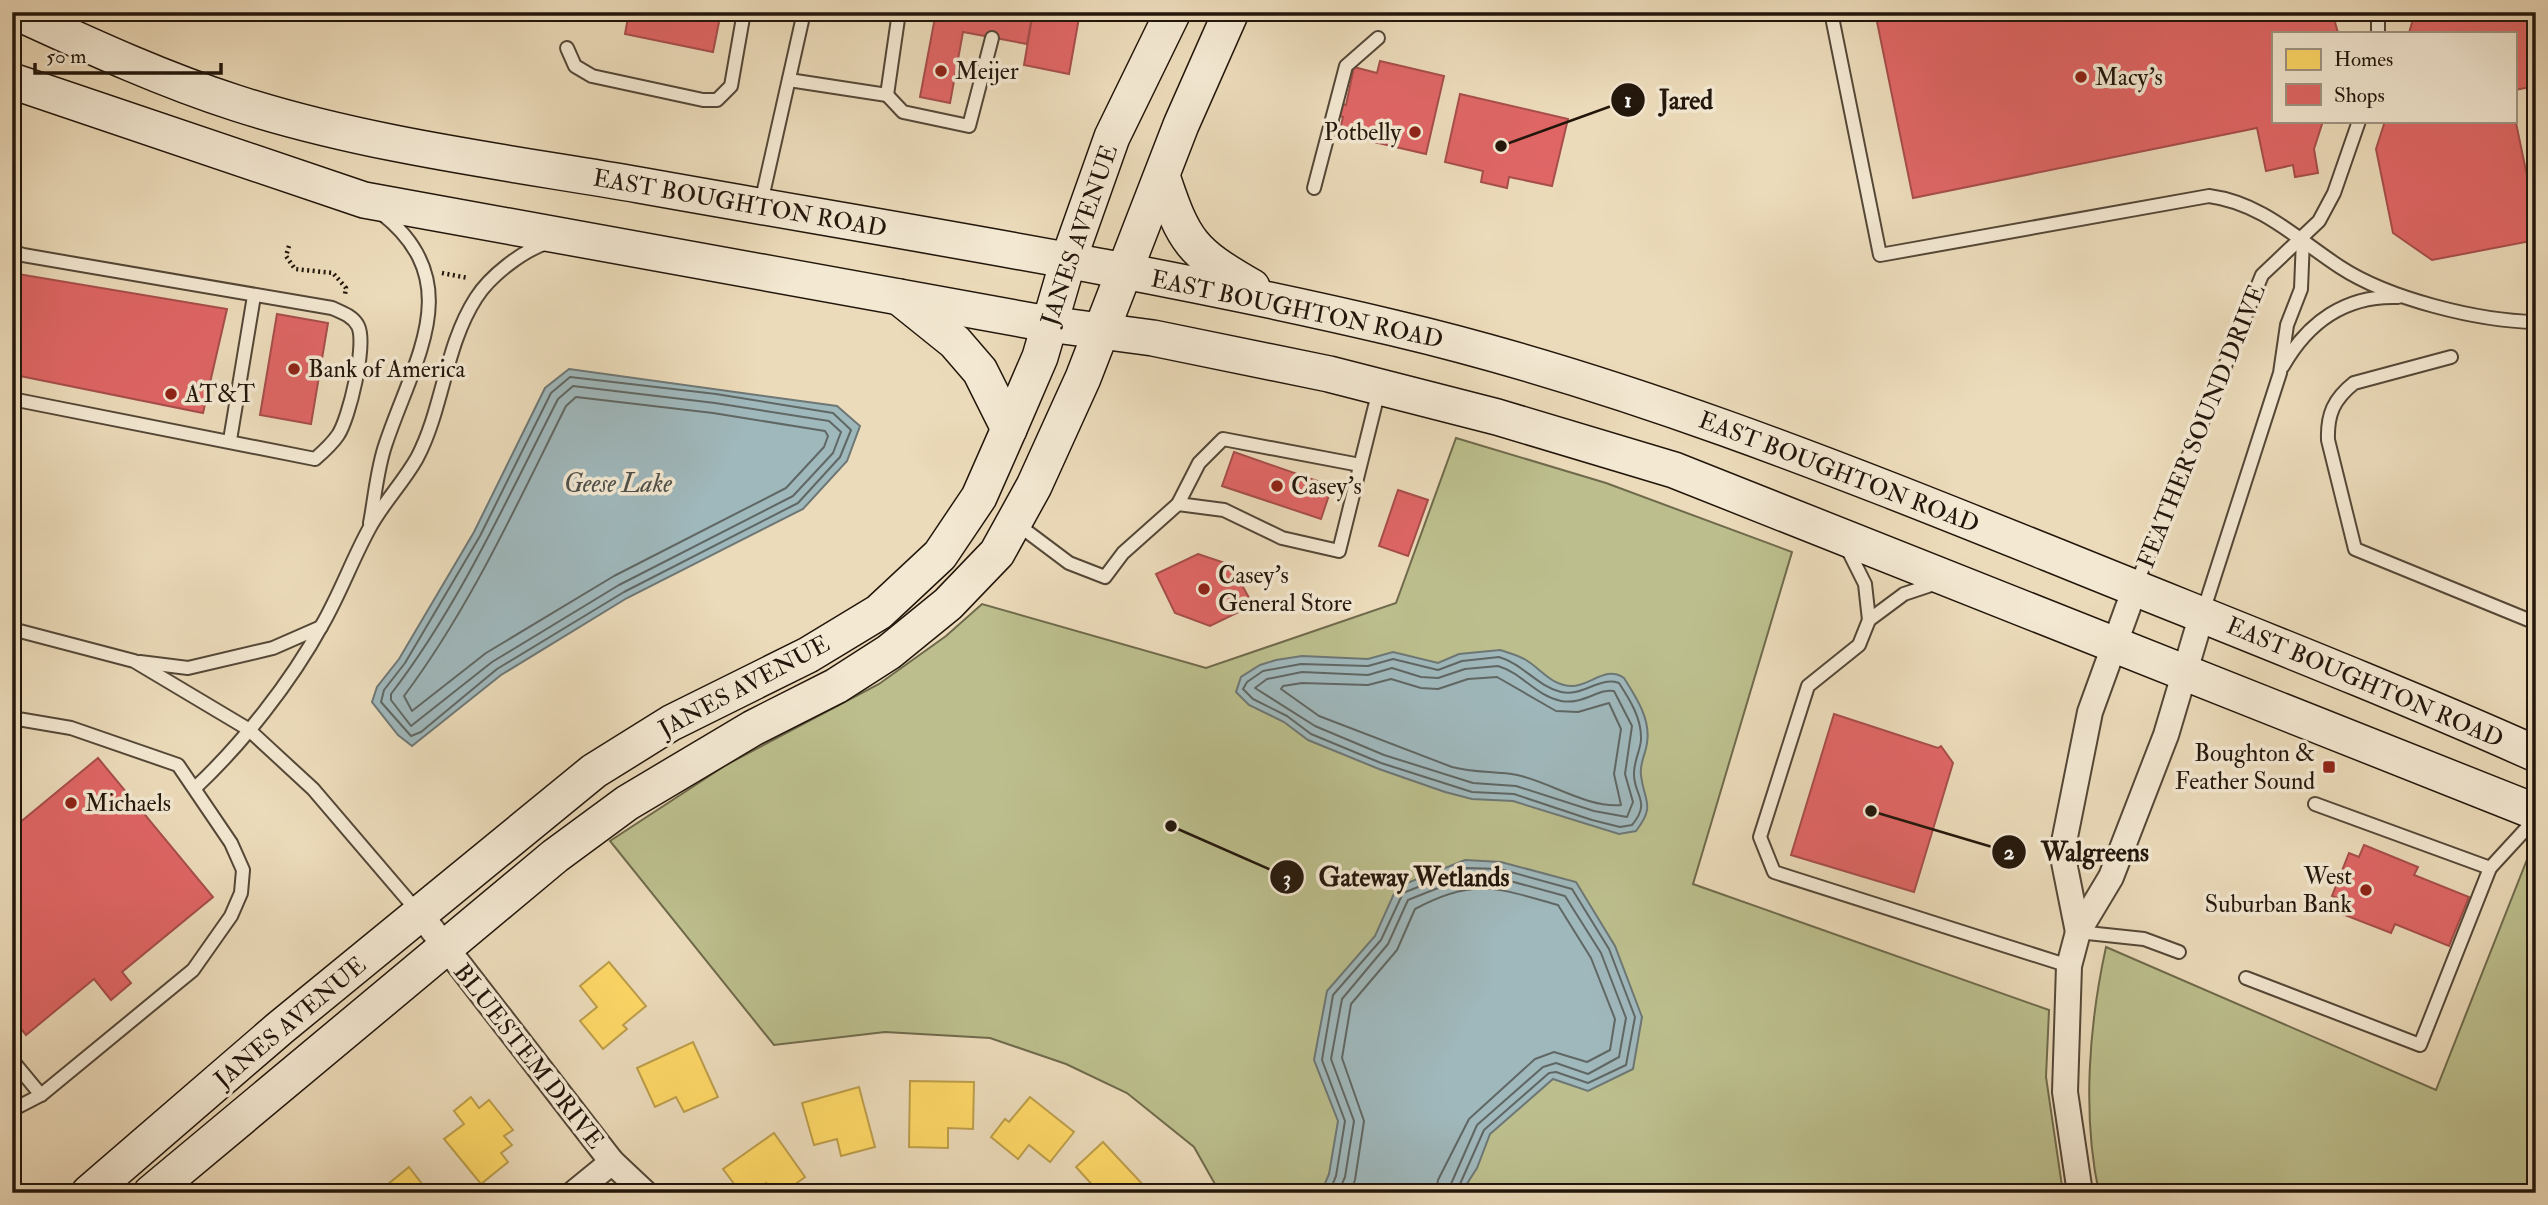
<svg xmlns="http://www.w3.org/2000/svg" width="2548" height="1205" font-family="'IM FELL Double Pica',serif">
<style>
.green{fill:#bcbf8d;stroke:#6f6a4c;stroke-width:2}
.water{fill:#9fb8bc;stroke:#6d7775;stroke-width:2}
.homes{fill:#ffd966;stroke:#bd9e4b;stroke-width:2}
.shops{fill:#e06666;stroke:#a74e4b;stroke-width:2}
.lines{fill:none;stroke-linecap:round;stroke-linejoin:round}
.shore{stroke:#606764;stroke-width:2}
.lane-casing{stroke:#544737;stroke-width:16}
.street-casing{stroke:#544737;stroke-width:28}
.secondary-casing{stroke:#22160b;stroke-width:38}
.path{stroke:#22160b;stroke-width:4.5;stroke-dasharray:2 3.5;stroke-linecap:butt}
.lane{stroke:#f3e8d2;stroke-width:12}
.street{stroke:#f3e8d2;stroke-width:24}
.secondary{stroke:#f3e8d2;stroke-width:35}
.poi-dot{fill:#8f2418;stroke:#f3e8d2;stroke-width:2.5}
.labels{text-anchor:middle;stroke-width:7;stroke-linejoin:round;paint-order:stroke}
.poi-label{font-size:24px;fill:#22160b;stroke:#f3e8d2;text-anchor:start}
.street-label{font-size:24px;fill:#22160b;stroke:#f3e8d2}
.water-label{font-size:26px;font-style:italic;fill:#4e4f49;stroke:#f3e8d2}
.leader{fill:none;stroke:#22160b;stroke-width:2.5}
.callout-dot{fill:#22160b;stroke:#f3e8d2;stroke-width:2.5}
.mark-label{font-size:21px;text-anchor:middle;font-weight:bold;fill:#fff}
.callout-label{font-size:26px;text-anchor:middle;font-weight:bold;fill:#22160b;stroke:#f3e8d2;stroke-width:7;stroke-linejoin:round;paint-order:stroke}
</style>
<rect width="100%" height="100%" fill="#ecdbba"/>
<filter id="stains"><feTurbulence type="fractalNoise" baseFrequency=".00286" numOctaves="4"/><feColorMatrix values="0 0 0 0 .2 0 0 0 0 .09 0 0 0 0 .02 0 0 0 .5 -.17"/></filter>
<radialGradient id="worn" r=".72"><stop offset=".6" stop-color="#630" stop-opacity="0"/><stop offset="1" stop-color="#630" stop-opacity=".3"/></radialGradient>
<g class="green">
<polygon points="1456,438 1606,483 1792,552 1693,884 2049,1010 2046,1077 2063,1193 1220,1193 1194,1147 1127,1093 1066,1064 990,1038 885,1032 774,1045 610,841 726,765 879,684 946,636 982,604 1206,668 1396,603"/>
<path d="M2530,852H2536V1193H2099C2082,1114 2089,1025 2106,947L2436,1090Z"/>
</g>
<g class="water">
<polygon points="569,369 837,406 860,426 847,461 803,509 627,598 501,675 412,746 398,735 372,702 377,687 399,659 474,532 545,388"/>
<path d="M1500,650C1509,653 1518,655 1526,660C1541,669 1552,686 1572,686C1590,686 1606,665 1624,678C1636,697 1651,719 1647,743C1646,753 1639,765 1641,775C1644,802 1656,805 1636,831L1619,834L1513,801L1472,799L1445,792L1379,769L1308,740L1284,722L1249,705L1236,692L1241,677L1260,665L1276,660L1302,656L1368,659L1393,652L1438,663L1459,654Z"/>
<polygon points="1465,860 1501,862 1576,882 1615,946 1642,1017 1633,1069 1588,1091 1553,1079 1490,1134 1477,1168 1461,1193 1321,1193 1329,1174 1338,1121 1314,1060 1327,991 1375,936 1397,887"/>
</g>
<g class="homes">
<polygon points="609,962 646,1006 623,1025 627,1029 603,1049 580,1021 597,1007 580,986"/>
<polygon points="693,1042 718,1097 684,1112 676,1097 655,1107 637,1068"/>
<polygon points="910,1081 974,1082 973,1129 948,1128 948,1148 909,1147"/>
<polygon points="859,1087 875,1147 841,1156 837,1139 814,1145 802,1103"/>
<polygon points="471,1097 479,1108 489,1100 513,1130 504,1136 512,1145 501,1153 508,1162 481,1184 444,1139 464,1124 454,1111"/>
<polygon points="1030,1097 1074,1132 1050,1162 1029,1145 1018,1159 991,1137 1005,1119 1009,1122"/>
<polygon points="774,1133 805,1177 783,1193 773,1193 766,1183 752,1193 741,1193 723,1169"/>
<polygon points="1103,1142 1146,1188 1141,1193 1092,1193 1096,1189 1076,1167"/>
<polygon points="409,1167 429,1193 377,1193"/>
</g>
<g class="shops">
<polygon points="629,12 721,12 713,52 625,34"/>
<polygon points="936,12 1033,12 1027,44 963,32 950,103 920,97"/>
<polygon points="1033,12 1080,12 1069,74 1024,65"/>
<polygon points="1875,12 2333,15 2338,33 2273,33 2273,121 2323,121 2314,149 2318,173 2295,177 2293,165 2266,171 2257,128 1913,198"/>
<polygon points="2415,12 2536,12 2536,86 2515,90 2515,33 2409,33"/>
<polygon points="1380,61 1444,76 1426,154 1339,134 1343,117 1336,115 1339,103 1346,105 1354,67 1377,73"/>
<polygon points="1460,94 1568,119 1552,186 1509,177 1507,188 1481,182 1483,171 1445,162"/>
<polygon points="2515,118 2536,219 2536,240 2432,260 2393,233 2376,149 2385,121 2515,121"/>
<polygon points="12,273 227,309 203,413 15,375 12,385"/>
<polygon points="277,314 328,323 311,424 260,415"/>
<polygon points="1234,452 1332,486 1321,519 1222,486"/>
<polygon points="1398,490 1428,500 1408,556 1379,546"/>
<polygon points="1198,554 1231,565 1253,605 1210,626 1175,613 1156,574"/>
<polygon points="1834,714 1938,748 1941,746 1953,763 1914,892 1791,855"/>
<polygon points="98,758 213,897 122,972 131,983 111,1000 94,979 26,1035 12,1018 12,829"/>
<polygon points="2364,845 2418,867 2414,875 2469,897 2449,946 2395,924 2391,933 2337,912 2342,900 2332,896 2349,853 2359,857"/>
</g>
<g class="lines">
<g class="shore">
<polygon points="570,377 716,394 833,413 851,430 840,457 798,503 624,592 497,669 421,732 411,736 381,702 384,690 405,663 480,536 551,393"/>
<path d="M573,386L715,403L829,421L841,432L833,453L793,496L619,585L492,662L411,726L391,700V694C460,604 507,499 558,399Z"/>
<path d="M576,397L713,413L825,431L828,436L824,447L786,488L614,576L486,653L412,711L404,696C470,608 517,504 566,406Z"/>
<path d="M1499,657C1523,664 1537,686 1561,692C1583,697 1599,676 1619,683C1630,700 1642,719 1641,740C1640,751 1634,761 1634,773C1633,795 1652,801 1632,825L1620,827L1592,820L1514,794L1472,792L1381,763L1311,734L1287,716L1253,699L1243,689L1247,682L1263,671L1301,664L1368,666L1393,659L1438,670L1462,661Z"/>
<path d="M1498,666C1522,673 1536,696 1561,701C1583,705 1599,688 1614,691L1632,726L1625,774L1633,802L1627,817L1594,811L1516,786L1473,783L1384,755L1315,726L1255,688L1267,679L1302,672L1368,675L1392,668L1421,677L1438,678L1465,669Z"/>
<path d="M1497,677L1556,711L1578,712L1609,703L1621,729L1614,774L1621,805C1587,808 1550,782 1517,775C1495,771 1474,773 1452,767L1319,716L1281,689L1283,686L1302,683L1368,685L1391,679L1421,688L1438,689L1468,679Z"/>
<polyline points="1329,1193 1336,1176 1345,1121 1322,1060 1333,995 1381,940 1403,893 1466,868 1500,869 1572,889 1609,949 1635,1017 1626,1065 1588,1083 1556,1072 1549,1073 1484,1130 1456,1193"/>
<polyline points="1338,1193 1345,1177 1354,1121 1331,1059 1342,999 1388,944 1408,900 1468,876 1499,878 1565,896 1601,953 1626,1018 1619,1057 1588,1074 1556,1063 1543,1067 1477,1125 1447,1193"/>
<path d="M1350,1193L1355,1180L1364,1121L1342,1058L1351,1004L1397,950L1415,909C1475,877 1497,888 1558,905L1591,958L1615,1019L1610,1050L1587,1062L1554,1052L1535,1059L1469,1119L1438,1180L1436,1193"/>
</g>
<defs>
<g id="lane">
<path d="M1831,12L1880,255L2209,196C2262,203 2297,239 2340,267C2389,299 2478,321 2536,322"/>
<polyline points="2378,12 2378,33"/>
<polyline points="567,48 575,66 592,76 703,100 717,100 731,86 744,12"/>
<polyline points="789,80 887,95 899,12"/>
<polyline points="887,95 903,112 969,126 992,38"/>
<polyline points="1314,188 1346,66 1378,38"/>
<polyline points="761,203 804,12"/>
<path d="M12,251L23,255L332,308C341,312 353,316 358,326C367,344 349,419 338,435C332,444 323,452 315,459L12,399"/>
<path d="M2451,357L2354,383C2334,399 2327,414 2328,440L2355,549L2536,623"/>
<path d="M2283,366C2308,322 2346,295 2398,297"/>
<polyline points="230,440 254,296"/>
<polyline points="1178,504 1199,463 1223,439 1360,465"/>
<path d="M370,523C375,497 377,468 386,443C414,359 469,282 381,213"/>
<polyline points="1017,524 1069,563 1105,577 1123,553 1178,504 1224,510 1282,538 1339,551 1379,390"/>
<polyline points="1846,546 1865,584 1869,620 1904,594 1937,583"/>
<polyline points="2136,585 2262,275 2319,221 2334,193 2359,121"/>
<polyline points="2203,612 2280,373 2287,325 2301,289 2303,239"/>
<polyline points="1869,620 1859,645 1808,686 1760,837 1774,872 2069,966"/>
<polyline points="12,629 134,661 248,729 313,789 419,913"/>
<polyline points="140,662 188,668 273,648 321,627"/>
<polyline points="12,718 71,728 178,765 231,843 243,870 241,893 231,916 193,970 41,1095 12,1110"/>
<path d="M195,788C242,744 291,682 322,625C340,594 352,560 369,529C382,504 403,483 417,458C443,409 445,346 476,298C490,276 521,252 546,243"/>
<polyline points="2490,868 2536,818"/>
<polyline points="2078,932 2144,939 2179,952"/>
<polyline points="2246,978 2420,1045 2490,868 2315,804"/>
<polyline points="12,1060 41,1095"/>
</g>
<g id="street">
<polyline points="420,914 612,1162 645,1193"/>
<polyline points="2078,932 2062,852 2090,712 2135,588"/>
<polyline points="574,1193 612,1162"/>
<polyline points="2080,1193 2065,1092 2069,966 2078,932 2111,877 2166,735 2202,614"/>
</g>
<g id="secondary">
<path d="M16,12C88,45 161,79 236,103C366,145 505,162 639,185C891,230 1145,269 1394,328C1623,382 1841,470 2058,557C2218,622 2379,684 2536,754"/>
<polyline points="12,81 364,200 1048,324 1153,338 1329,374 1497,417 1674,470 2536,812"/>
<path d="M1162,176C1184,242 1191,252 1252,287"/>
<polyline points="899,297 955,342 980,371 1009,429"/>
<polyline points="89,1193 280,1028 594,771 671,723 808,655 879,612 940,555 979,497 1009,429 1040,357 1068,261 1112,137 1173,12"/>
<polyline points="151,1193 555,856 627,803 753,728 836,686 889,652 948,604 997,553 1034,486 1083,378 1181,125 1231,12"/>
</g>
</defs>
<use href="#lane" class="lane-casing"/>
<use href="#street" class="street-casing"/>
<use href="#secondary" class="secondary-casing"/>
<g class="path">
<polyline points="289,246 286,256 295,269 333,273 346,288 345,294"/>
<polyline points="442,273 468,278"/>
</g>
<use href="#lane" class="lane"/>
<use href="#street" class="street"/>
<use href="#secondary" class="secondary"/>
</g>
<g class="poi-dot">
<circle cx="941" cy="71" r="7"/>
<circle cx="2081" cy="77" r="7"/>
<circle cx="1415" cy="132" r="7"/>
<circle cx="294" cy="369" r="7"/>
<circle cx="171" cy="394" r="7"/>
<circle cx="1277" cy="486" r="7"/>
<circle cx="1204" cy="589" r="7"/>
<rect x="2322" y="760" width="14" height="14" rx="3.5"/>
<circle cx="71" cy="803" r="7"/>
<circle cx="2366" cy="890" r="7"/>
</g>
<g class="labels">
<g class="poi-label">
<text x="955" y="79">Meijer</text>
<text x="2095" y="85">Macy's</text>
<text x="1401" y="140" text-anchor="end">Potbelly</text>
<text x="308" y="377">Bank of America</text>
<text x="185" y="402">AT&amp;T</text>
<text x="1291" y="494">Casey's</text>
<text x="1218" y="583">Casey's<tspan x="1218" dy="28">General Store</tspan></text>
<text x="2315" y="761" text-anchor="end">Boughton &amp;<tspan x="2315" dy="28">Feather Sound</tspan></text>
<text x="85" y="811">Michaels</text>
<text x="2352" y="884" text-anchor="end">West<tspan x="2352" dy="28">Suburban Bank</tspan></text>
</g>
<g class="street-label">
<text transform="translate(740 203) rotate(10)" y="8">EAST BOUGHTON ROAD</text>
<text transform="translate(1079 235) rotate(-71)" y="8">JANES AVENUE</text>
<text transform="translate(1297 309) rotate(12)" y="8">EAST BOUGHTON ROAD</text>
<text transform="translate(2201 426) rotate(-68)" y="8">FEATHER SOUND DRIVE</text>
<text transform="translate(1839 472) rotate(21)" y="8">EAST BOUGHTON ROAD</text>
<text transform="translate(2365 682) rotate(23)" y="8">EAST BOUGHTON ROAD</text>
<text transform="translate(744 686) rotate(-28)" y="8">JANES AVENUE</text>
<text transform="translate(290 1022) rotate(-40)" y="8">JANES AVENUE</text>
<text transform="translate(529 1056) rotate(52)" y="8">BLUESTEM DRIVE</text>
</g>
<g class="water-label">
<text x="618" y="492">Geese Lake</text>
</g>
</g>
<path class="leader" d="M1501 146L1628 100M1871 811L2009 852M1171 826L1287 877"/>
<g class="callout-dot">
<circle cx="1501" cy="146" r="7"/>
<circle cx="1871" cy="811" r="7"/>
<circle cx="1171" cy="826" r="7"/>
<circle cx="1628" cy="100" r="18"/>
<circle cx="2009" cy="852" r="18"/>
<circle cx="1287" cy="877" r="18"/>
</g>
<g class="mark-label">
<text x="1628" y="107">1</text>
<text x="2009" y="859">2</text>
<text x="1287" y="885">3</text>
</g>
<g class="callout-label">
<text x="1686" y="109">Jared</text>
<text x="2095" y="861">Walgreens</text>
<text x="1414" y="886">Gateway Wetlands</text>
</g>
<rect width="2548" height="1205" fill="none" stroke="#ecdbba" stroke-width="42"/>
<rect x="14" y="14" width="2520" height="1177" fill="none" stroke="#22160b" stroke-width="3.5"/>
<rect x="21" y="21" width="2506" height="1163" fill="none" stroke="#22160b" stroke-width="2"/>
<rect x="2272" y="32" width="245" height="91" fill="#f3e8d2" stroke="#9f9482" stroke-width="2"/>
<rect x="2286" y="49" width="35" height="21" fill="#ffd966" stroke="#9f9482" stroke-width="2"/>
<text x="2334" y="66" font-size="21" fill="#22160b">Homes</text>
<rect x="2286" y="84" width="35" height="21" fill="#e06666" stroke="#9f9482" stroke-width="2"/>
<text x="2334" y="102" font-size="21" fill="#22160b">Shops</text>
<path d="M35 63v10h186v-10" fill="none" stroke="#22160b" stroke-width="3.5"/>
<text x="46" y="63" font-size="21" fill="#22160b" stroke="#f3e8d2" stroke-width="5" paint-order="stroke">50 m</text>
<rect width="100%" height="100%" filter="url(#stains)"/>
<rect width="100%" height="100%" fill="url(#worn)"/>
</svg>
